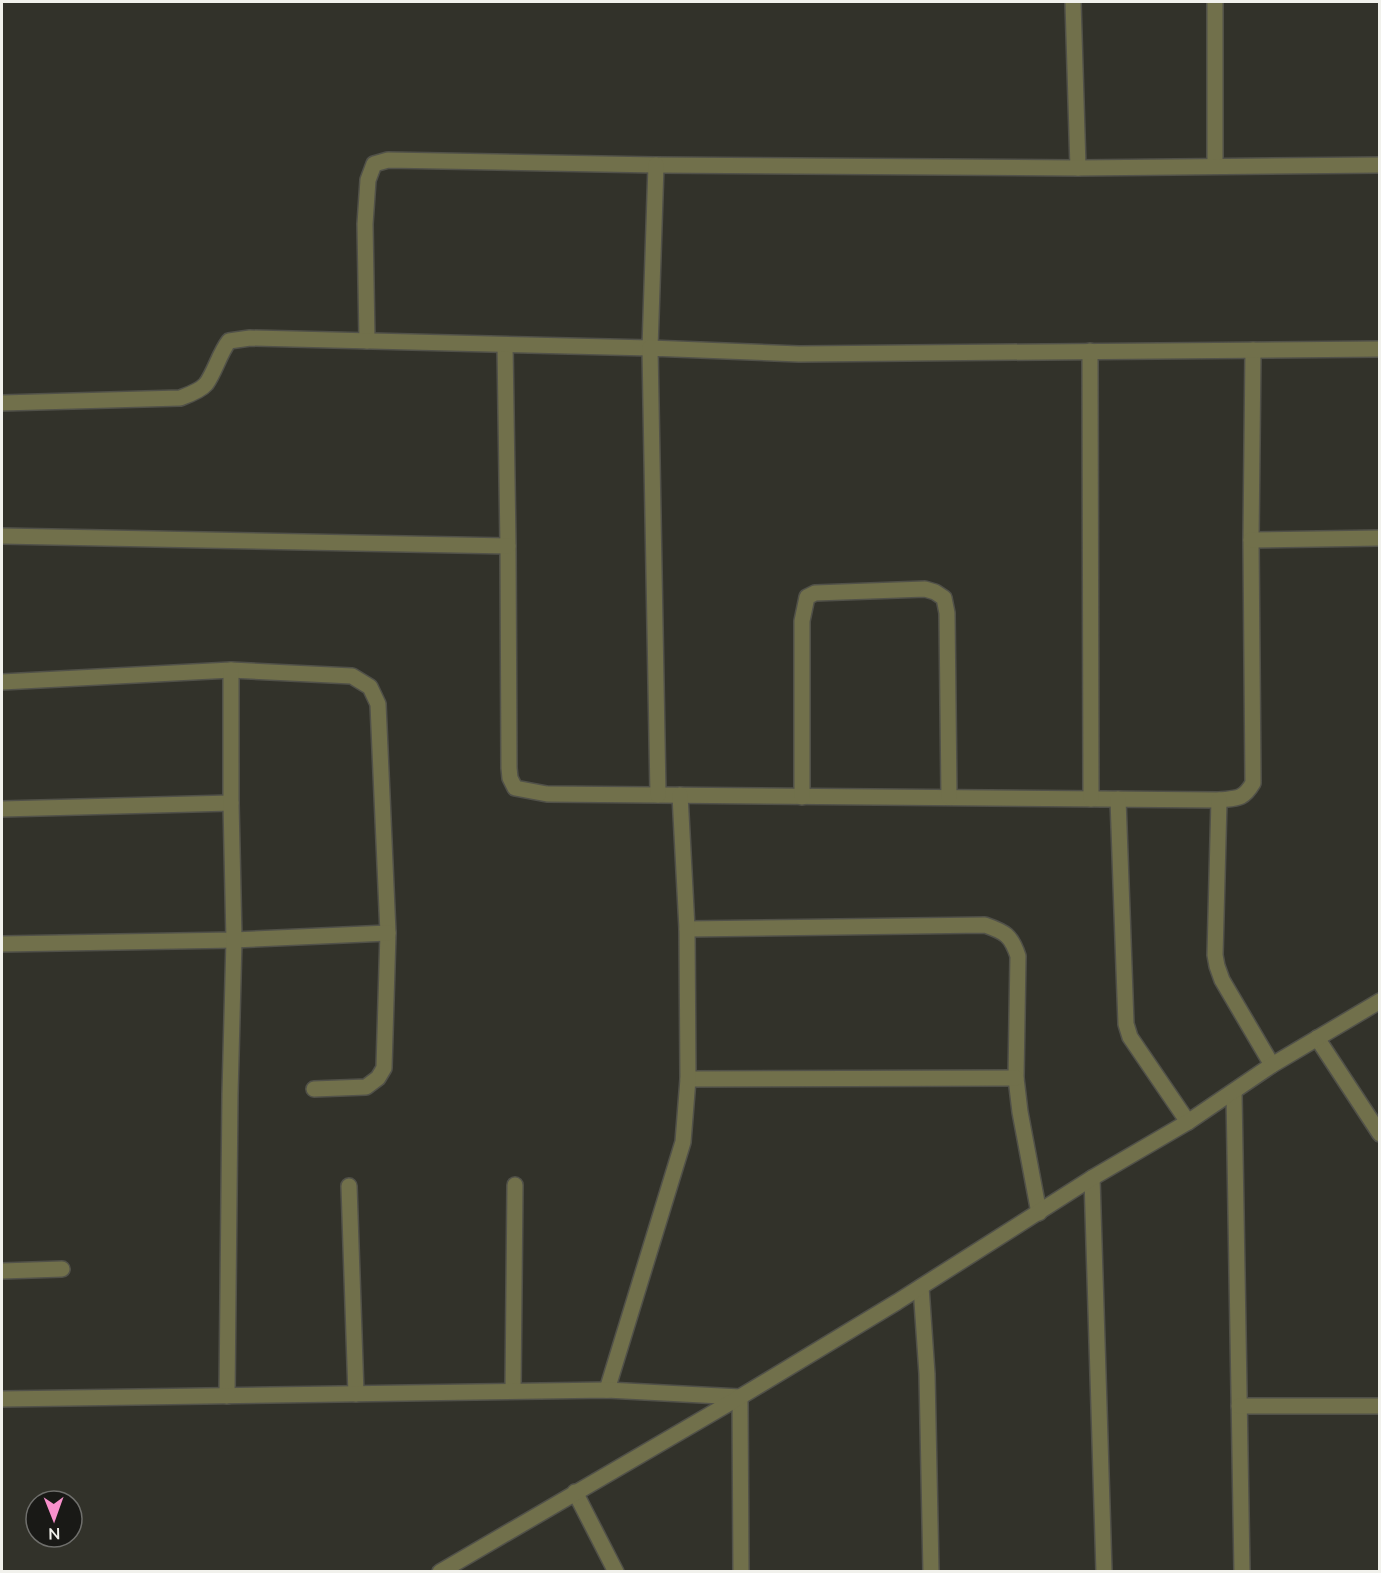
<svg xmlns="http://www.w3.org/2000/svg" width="1381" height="1573" font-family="Mulish,sans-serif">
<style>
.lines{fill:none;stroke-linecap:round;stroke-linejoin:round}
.minor-casing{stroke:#515149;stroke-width:18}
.minor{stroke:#71704b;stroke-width:15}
</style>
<rect width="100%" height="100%" fill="#32322a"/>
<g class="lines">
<defs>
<g id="minor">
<polyline points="1073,2 1078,168"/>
<polyline points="1215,165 1215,2"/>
<polyline points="367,341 365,224 368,180 374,164 388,160 656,165 1078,168 1380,165"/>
<path d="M505,345L508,546L509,768L510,778L515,788L547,794L1219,800C1237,798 1243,800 1253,783L1251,540L1253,350"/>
<polyline points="1090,351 1091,799"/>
<path d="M2,403L180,398C188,395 200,391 206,384C215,372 219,354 229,341L250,338L650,348L656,165"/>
<polyline points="2,536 508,546"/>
<polyline points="1251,540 1380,538"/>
<polyline points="2,682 231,670 352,676 370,687 378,704 388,933 384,1068 378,1078 366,1087 314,1089"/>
<polyline points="658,795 650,348 799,354 1380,349"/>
<polyline points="802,797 802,621 807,597 815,593 925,589 935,592 944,598 947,613 949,797"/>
<polyline points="1118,799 1126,1024 1130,1037 1188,1122"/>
<polyline points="1219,800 1215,955 1217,966 1222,980 1272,1065"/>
<polyline points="2,809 231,803"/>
<path d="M687,929L985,925C1005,932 1011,935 1018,956L1016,1078L1020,1112L1039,1213"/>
<polyline points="2,944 234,940 388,933"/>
<polyline points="1317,1038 1380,1134"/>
<polyline points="688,1079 1016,1078"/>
<polyline points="1234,1093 1242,1572"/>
<polyline points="1092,1178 1104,1572"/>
<polyline points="349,1186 356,1394"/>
<polyline points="2,1271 62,1269"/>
<polyline points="921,1287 927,1374 931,1572"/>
<polyline points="607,1390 683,1142 688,1079 687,929 680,795"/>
<polyline points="513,1391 515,1185"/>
<polyline points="227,1396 230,1094 234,940 231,803 231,670"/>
<polyline points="2,1399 607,1390 740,1397 741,1572"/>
<polyline points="1239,1406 1380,1406"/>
<polyline points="575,1492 616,1572"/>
<polyline points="440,1572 740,1397 897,1302 1092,1178 1188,1122 1272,1065 1380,1001"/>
</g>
</defs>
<use href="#minor" class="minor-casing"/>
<use href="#minor" class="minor"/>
</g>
<rect width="1381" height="1573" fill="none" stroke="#f1f1ec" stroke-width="6"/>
<g transform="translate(54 1519) rotate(179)"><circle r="28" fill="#191916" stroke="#6f6f6c" stroke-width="1.5"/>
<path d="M0-4.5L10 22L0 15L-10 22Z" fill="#f890cc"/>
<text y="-9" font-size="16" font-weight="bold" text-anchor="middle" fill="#f1f1ec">N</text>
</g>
</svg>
